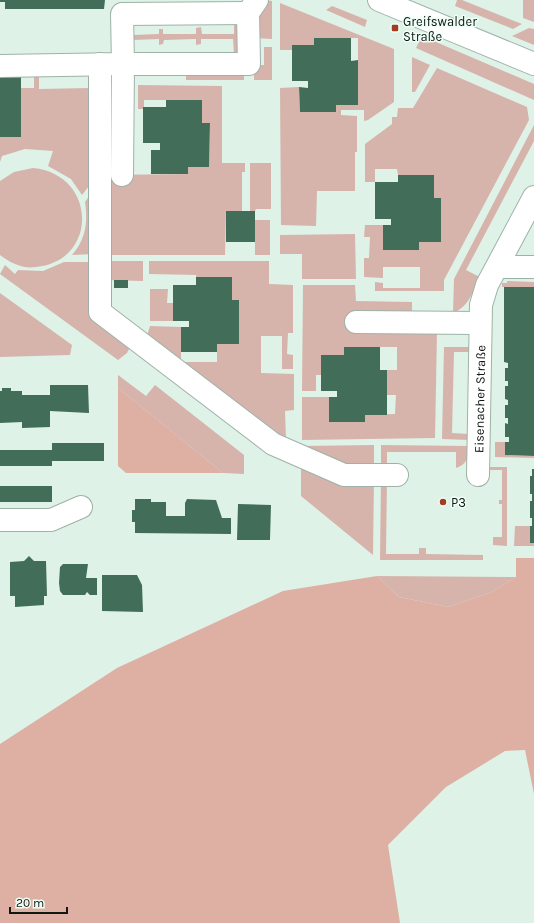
<svg xmlns="http://www.w3.org/2000/svg" width="534" height="923" font-family="Karla,sans-serif">
<style>
.green{fill:#d6b4ac}
.forest{fill:#deafa3}
.building{fill:#426e59}
.lines{fill:none;stroke-linecap:round;stroke-linejoin:round}
.minor-casing{stroke:#9fb2a8;stroke-width:24}
.minor{stroke:#fff;stroke-width:22}
.poi-dot{fill:#a43b23;stroke:#eefef6;stroke-width:1.5}
.labels{text-anchor:middle;stroke-width:3;stroke-linejoin:round;paint-order:stroke}
.poi-label{font-size:13px;fill:#111814;stroke:#eefef6;text-anchor:start}
.street-label{font-size:13px;fill:#111814;stroke:#eefef6}
</style>
<rect width="100%" height="100%" fill="#def2e7"/>
<g class="green">
<polygon points="263,0 272,1 272,39 254,38"/>
<polygon points="457,0 462,0 522,24 513,29 455,6"/>
<polygon points="523,0 534,0 534,22 523,18"/>
<polygon points="280,3 394,49 394,102 368,120 364,121 364,110 341,110 341,115 357,116 357,152 355,152 355,191 317,191 316,226 281,225 280,88 299,87 300,112 336,112 336,105 358,104 358,38 315,38 314,45 292,45 292,50 280,50"/>
<polygon points="332,6 367,20 365,27 326,10"/>
<polygon points="234,20 238,20 239,53 234,54 233,39 201,39 201,44 196,45 196,39 164,40 163,44 159,45 159,39 133,40 133,35 159,34 159,29 163,29 163,34 196,34 196,28 201,27 202,34 234,34"/>
<polygon points="529,28 534,29 534,45 512,36"/>
<polygon points="422,36 534,84 534,100 416,48"/>
<polygon points="264,47 272,47 272,80 254,80 254,65 264,65"/>
<polygon points="412,57 430,65 415,92 412,92"/>
<polygon points="437,68 527,107 529,120 444,280 444,291 375,291 375,282 383,283 383,288 420,288 420,267 383,267 383,278 364,277 364,258 369,258 370,237 364,237 365,225 383,225 383,250 419,250 419,242 441,242 441,198 434,198 434,175 398,175 397,169 375,169 375,182 365,182 365,144 392,124 392,117 397,117 398,108 413,108"/>
<polygon points="186,69 244,70 244,80 186,80"/>
<polygon points="34,77 39,77 39,89 90,88 93,181 82,195 71,179 48,166 53,151 25,149 2,156 0,162 0,137 21,137 21,88 34,88"/>
<polygon points="138,85 222,86 222,163 245,163 245,172 242,172 242,211 226,211 225,255 104,255 105,175 187,174 188,167 209,167 210,123 202,123 202,100 144,100 144,109 138,109"/>
<path d="M534,125V141L466,270L480,277C472,292 470,306 453,313L454,279Z"/>
<polygon points="250,163 271,163 271,209 256,209 255,211 250,211"/>
<path d="M33,168C97,174 99,261 36,267C23,269 10,263 0,255V181L14,172Z"/>
<path d="M94,189V254L72,255C86,239 88,222 85,202Z"/>
<rect x="255" y="220" width="15" height="35"/>
<polygon points="355,234 356,279 302,279 302,254 280,254 280,235"/>
<polygon points="105,261 143,261 143,281 105,280"/>
<polygon points="149,261 269,261 269,284 293,285 293,333 288,333 287,354 293,355 293,369 282,369 282,336 261,336 261,373 294,374 294,410 285,411 286,439 276,439 146,339 150,326 181,327 181,362 217,362 217,344 239,344 239,300 232,300 232,277 196,277 196,275 149,274"/>
<polygon points="64,262 93,262 93,316 131,345 127,353 118,360 0,274 5,265 15,274 18,270 43,271"/>
<polygon points="507,281 534,282 534,287 502,287 502,283 507,283"/>
<polygon points="303,285 355,285 356,301 412,302 412,312 437,332 435,438 302,440 302,397 329,397 329,422 365,422 365,415 395,414 396,395 387,395 387,370 397,370 397,347 344,347 344,355 321,355 321,375 316,375 316,391 302,391"/>
<polygon points="150,289 168,289 167,303 173,303 173,321 150,321"/>
<polygon points="0,293 72,345 70,355 0,357"/>
<polygon points="444,347 470,347 470,352 454,352 452,433 469,434 469,440 442,439"/>
<polygon points="118,375 146,396 155,385 244,455 244,474 223,473 118,388"/>
<polygon points="495,442 505,442 505,455 534,456 534,458 495,457"/>
<polygon points="374,445 374,472 344,472 301,446"/>
<path d="M381,445L469,446C468,457 468,464 456,468V452H387V469H381Z"/>
<polygon points="301,459 374,479 373,555 301,496"/>
<polygon points="486,467 507,467 507,546 493,545 493,537 502,537 502,504 499,504 499,500 502,500 502,470 486,470"/>
<polygon points="381,478 387,478 386,554 419,554 419,548 426,548 426,554 483,555 483,560 380,560"/>
<polygon points="515,526 530,526 530,543 534,543 534,546 514,546"/>
<polygon points="377,576 516,577 492,592 448,607 399,597"/>
</g>
<g class="forest">
<polygon points="118,388 223,473 126,473 118,466"/>
<polygon points="516,558 534,558 534,794 525,750 505,751 446,787 388,845 400,923 0,923 0,744 117,668 283,591 377,576 399,597 448,607 492,592 516,577"/>
</g>
<g class="building">
<polygon points="0,0 105,0 104,9 5,9 5,2 0,2"/>
<polygon points="314,38 351,38 351,61 358,60 358,105 336,105 336,112 300,112 299,87 308,88 308,81 292,81 292,45 314,45"/>
<rect x="0" y="74" width="21" height="63"/>
<polygon points="166,100 202,100 202,123 210,123 209,167 188,167 188,174 151,174 151,150 160,150 160,143 143,143 143,107 166,107"/>
<polygon points="398,175 434,175 434,198 441,198 441,242 419,242 419,250 383,250 383,225 391,225 391,219 375,219 375,182 398,182"/>
<rect x="226" y="211" width="29" height="31"/>
<polygon points="196,277 232,277 232,300 239,300 239,344 217,344 217,352 181,352 181,327 189,327 189,321 173,321 173,285 196,285"/>
<rect x="114" y="280" width="14" height="8"/>
<polygon points="504,287 534,287 534,456 505,455 505,442 509,442 509,437 505,437 505,423 508,424 508,418 505,418 505,405 508,405 508,400 505,399 505,386 508,386 508,381 505,381 505,368 508,368 508,363 504,362"/>
<polygon points="344,347 380,347 380,370 387,370 387,415 365,415 365,422 329,422 329,397 337,397 337,391 321,391 321,355 344,355"/>
<polygon points="50,385 88,385 89,413 50,411 50,427 22,428 22,422 0,423 0,391 2,391 2,388 11,388 11,391 22,391 22,395 50,395"/>
<polygon points="52,443 104,443 104,461 52,461 52,466 0,466 0,450 52,450"/>
<polygon points="532,469 534,469 534,543 530,543 530,526 532,526 532,518 530,518 530,501 532,501 532,494 530,494 530,476 532,476"/>
<rect x="0" y="486" width="52" height="16"/>
<polygon points="135,499 151,499 151,502 166,502 166,516 185,516 185,503 187,499 216,500 222,518 231,518 231,534 135,533 135,522 132,522 132,510 135,510"/>
<polygon points="238,504 271,505 270,540 237,540"/>
<polygon points="29,556 34,561 46,561 47,596 44,596 44,605 15,607 15,596 10,596 10,562 24,561"/>
<polygon points="63,564 88,564 86,578 97,578 97,595 90,595 87,592 85,595 63,595 60,591 59,583 60,567"/>
<polygon points="102,575 137,575 142,585 143,612 102,611"/>
</g>
<g class="lines">
<defs>
<g id="minor">
<polyline points="379,0 534,64"/>
<polyline points="100,64 100,312 273,444 344,475 397,475"/>
<polyline points="0,66 123,64 122,14 248,13"/>
<polyline points="122,175 123,64 249,64 248,13 257,0"/>
<polyline points="498,267 534,267"/>
<polyline points="356,322 479,323"/>
<path id="s1" d="M478,475L481,305L487,285L534,197"/>
<polyline points="0,520 51,520 81,507"/>
</g>
</defs>
<use href="#minor" class="minor-casing"/>
<use href="#minor" class="minor"/>
</g>
<g class="poi-dot">
<rect x="391" y="24" width="8" height="8" rx="2"/>
<circle cx="443" cy="502" r="4"/>
</g>
<g class="labels">
<g class="poi-label">
<text x="403" y="26">Greifswalder<tspan x="403" dy="15">Straße</tspan></text>
<text x="451" y="507">P3</text>
</g>
<g class="street-label">
<text dy="5" stroke="none"><textPath href="#s1" startOffset="76">Eisenacher Straße</textPath></text>
</g>
</g>
<path d="M10 907v6h57v-6" fill="none" stroke="#111814" stroke-width="2"/>
<text x="16" y="907" font-size="12" fill="#111814" stroke="#eefef6" stroke-width="3" paint-order="stroke">20 m</text>
</svg>
